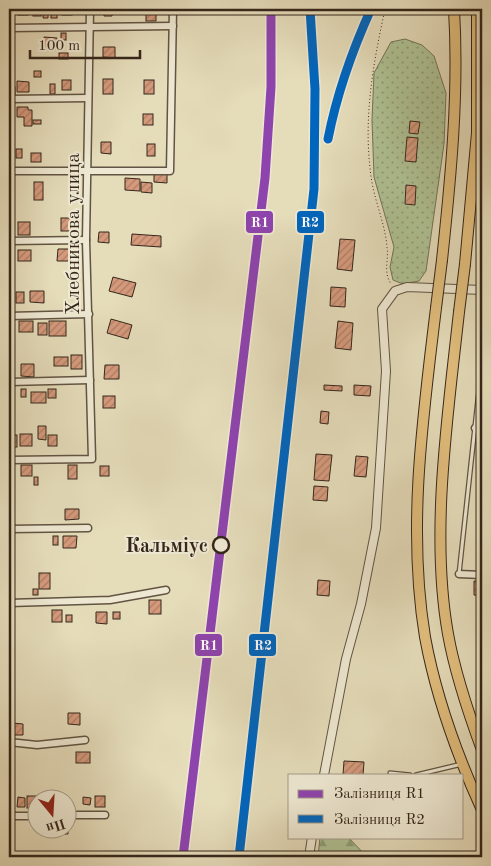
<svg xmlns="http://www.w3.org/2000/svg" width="491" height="866" font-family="'Old Standard TT',serif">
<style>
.grass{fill:url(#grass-dots);stroke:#727458}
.forest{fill:url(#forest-firs);stroke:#727458}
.building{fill:url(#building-hatch);stroke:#35261b}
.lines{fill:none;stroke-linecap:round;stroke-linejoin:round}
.service-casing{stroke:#615443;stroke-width:5.5}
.minor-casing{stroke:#615443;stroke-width:9}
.tertiary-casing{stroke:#615443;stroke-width:10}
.primary-casing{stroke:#35261b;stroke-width:12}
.path{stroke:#35261b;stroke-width:1;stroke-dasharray:1 2.5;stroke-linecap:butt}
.service{stroke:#eee8d2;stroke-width:3}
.minor{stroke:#eee8d2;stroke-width:6}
.tertiary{stroke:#eee8d2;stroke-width:8}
.primary{stroke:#e2be7d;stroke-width:10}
.primary-bridge-casing{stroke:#35261b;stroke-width:12;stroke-linecap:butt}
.primary-bridge{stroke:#e2be7d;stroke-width:10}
.rail-1-casing{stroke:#eee8d2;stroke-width:12}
.rail-2-casing{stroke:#eee8d2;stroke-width:12}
.rail-1{stroke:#8e44ad;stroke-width:9}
.rail-2{stroke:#0065bd;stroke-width:9}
.stop-dot{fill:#eee8d2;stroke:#35261b;stroke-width:2.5}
.labels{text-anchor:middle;stroke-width:4;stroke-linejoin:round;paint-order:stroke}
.street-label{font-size:20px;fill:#35261b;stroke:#eee8d2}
.stop-label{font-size:20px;font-weight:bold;fill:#35261b;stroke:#eee8d2;text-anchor:end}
.line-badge{stroke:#eee8d2;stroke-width:2}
.badge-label{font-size:14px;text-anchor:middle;font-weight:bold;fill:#fff}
</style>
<defs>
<pattern id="grass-dots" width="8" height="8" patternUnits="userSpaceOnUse" patternTransform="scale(1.25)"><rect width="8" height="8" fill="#afc294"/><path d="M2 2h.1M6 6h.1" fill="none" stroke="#8f9d78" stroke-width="1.8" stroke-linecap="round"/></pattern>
<pattern id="forest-firs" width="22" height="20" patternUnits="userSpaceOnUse" patternTransform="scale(1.25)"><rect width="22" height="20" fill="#afc294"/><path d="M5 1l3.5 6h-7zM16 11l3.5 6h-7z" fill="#8f9d78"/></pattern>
<pattern id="building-hatch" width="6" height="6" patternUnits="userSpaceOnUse" patternTransform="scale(1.25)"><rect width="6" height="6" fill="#d59a7c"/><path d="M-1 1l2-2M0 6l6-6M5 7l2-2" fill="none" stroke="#ae7d65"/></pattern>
</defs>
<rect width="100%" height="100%" fill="#e5dcba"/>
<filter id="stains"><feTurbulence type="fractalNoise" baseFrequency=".004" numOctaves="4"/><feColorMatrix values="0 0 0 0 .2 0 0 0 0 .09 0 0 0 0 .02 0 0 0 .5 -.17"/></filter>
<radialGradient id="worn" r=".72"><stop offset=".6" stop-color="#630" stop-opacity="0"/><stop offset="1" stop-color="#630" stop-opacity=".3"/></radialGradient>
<polygon class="grass" points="405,39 422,45 434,56 446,93 444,144 426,271 419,281 403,284 393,280 390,267 394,247 374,177 372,120 374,73 391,42"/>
<polygon class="forest" points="320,837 348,837 367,857 318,857"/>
<g class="building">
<rect x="18" y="9" width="10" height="6"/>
<rect x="62" y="9" width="10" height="6"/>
<polygon points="104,9 113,9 112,16 104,16"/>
<rect x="146" y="9" width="10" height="12"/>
<rect x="33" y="10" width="8" height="6"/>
<polygon points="43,10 48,11 48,18 43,18"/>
<rect x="51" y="10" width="6" height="8"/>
<rect x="61" y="33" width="5" height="7"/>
<rect x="9" y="37" width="5" height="16"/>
<polygon points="44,37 57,38 57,49 44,49"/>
<polygon points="103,47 115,47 115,58 103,57"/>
<rect x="59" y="53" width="9" height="6"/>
<rect x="34" y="71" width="7" height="6"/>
<rect x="103" y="79" width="10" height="15"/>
<rect x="62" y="80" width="9" height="10"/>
<rect x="144" y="80" width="10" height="14"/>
<polygon points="17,81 29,82 29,92 17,92"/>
<rect x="50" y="84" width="5" height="10"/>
<rect x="9" y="87" width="6" height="8"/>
<polygon points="17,107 28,107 28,110 32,110 32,126 24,126 24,117 17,117"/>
<rect x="143" y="114" width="10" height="11"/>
<rect x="33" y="120" width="8" height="4"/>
<polygon points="410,121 420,122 418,134 409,133"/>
<polygon points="407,137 418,138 416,162 405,161"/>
<polygon points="101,142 111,142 111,154 101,153"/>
<rect x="147" y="144" width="8" height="12"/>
<rect x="16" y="149" width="6" height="9"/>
<rect x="31" y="153" width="10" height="9"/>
<polygon points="154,172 167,173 167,183 154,182"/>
<polygon points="125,178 140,179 140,191 125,190"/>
<rect x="9" y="182" width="5" height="19"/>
<rect x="34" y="182" width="9" height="18"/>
<polygon points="141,182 152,183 152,193 141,192"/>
<polygon points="406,185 416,186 415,205 405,204"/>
<rect x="61" y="218" width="13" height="13"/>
<rect x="18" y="222" width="12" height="13"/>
<polygon points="99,232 109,232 109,243 98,242"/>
<polygon points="132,234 161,236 161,247 131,245"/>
<polygon points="340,239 355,240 352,271 337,269"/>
<polygon points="58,249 70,249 70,261 57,261"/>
<rect x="18" y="250" width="13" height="11"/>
<polygon points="113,277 136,283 132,297 109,291"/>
<polygon points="331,287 346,288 345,307 330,306"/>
<rect x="9" y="290" width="5" height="11"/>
<polygon points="30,291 44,291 44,303 30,302"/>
<rect x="16" y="292" width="8" height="11"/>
<polygon points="111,319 132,325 128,339 107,333"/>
<rect x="19" y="321" width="14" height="11"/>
<rect x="49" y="321" width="17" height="15"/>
<polygon points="338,321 353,323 351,350 335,348"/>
<rect x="38" y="323" width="9" height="12"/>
<rect x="71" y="355" width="11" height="14"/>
<rect x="54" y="357" width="14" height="9"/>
<polygon points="21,364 34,364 34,377 21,376"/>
<polygon points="105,365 119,365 119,379 104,379"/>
<polygon points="324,385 342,386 342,391 324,390"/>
<polygon points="354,385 371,386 370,396 354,395"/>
<rect x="21" y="389" width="5" height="8"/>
<rect x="48" y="389" width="8" height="9"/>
<rect x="31" y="392" width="15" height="11"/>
<rect x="103" y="396" width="12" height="12"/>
<polygon points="321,411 329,412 328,424 320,423"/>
<polygon points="38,426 46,426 46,440 38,439"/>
<rect x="20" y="434" width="12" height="12"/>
<rect x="9" y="435" width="8" height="12"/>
<rect x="48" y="435" width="9" height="11"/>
<polygon points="316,454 332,455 329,481 314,480"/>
<polygon points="356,456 368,457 366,477 354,476"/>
<rect x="21" y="465" width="11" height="11"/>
<rect x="68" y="465" width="9" height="14"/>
<rect x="100" y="466" width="9" height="10"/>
<rect x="34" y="477" width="4" height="8"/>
<polygon points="314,486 328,487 327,501 313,500"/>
<polygon points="65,509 79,509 79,519 65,520"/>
<rect x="9" y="517" width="5" height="8"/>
<rect x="53" y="536" width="5" height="9"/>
<polygon points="63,536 77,536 76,548 63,548"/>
<rect x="39" y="573" width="11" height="16"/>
<polygon points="318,580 330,581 329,596 317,595"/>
<polygon points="474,581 482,581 482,596 474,595"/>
<rect x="33" y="589" width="5" height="6"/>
<rect x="149" y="600" width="12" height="14"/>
<rect x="52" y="610" width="10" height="12"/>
<polygon points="96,612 107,612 107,624 96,623"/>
<rect x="113" y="612" width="7" height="7"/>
<rect x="66" y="615" width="6" height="7"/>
<polygon points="68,713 80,713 80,725 68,724"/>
<polygon points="12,723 23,724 23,735 12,735"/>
<rect x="76" y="752" width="14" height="11"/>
<polygon points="344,761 364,762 363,775 343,775"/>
<rect x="27" y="796" width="11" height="12"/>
<rect x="41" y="796" width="10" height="2"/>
<rect x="95" y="796" width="10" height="11"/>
<rect x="9" y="797" width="5" height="12"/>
<polygon points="18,797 25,798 25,807 17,807"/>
<polygon points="83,797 91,798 90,805 83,804"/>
<polygon points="68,824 68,834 57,834 57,828 68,828"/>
</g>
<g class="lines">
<defs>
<g id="service">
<polyline points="459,574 482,362"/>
<polyline points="390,773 410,775"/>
<polyline points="416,775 462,764"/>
</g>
<g id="minor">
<polyline points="9,28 173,26"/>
<polyline points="9,99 88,98"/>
<polyline points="9,171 170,171 173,9"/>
<polyline points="9,241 86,240"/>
<polyline points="9,316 89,314"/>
<polyline points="9,382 90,380"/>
<polyline points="475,428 482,429"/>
<polyline points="9,460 92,459 86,240 90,9"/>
<polyline points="9,529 88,528"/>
<polyline points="459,574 482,575"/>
<polyline points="9,603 110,600 166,590"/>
<polyline points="9,742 37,745 85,740"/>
<polyline points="68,815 105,815"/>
<polyline points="9,816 38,816"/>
</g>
<g id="tertiary">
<polyline points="324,775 346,659 361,604 376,528 386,371 382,309 395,291 407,287 482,290"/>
<polyline points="309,857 312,837"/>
</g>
<g id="primary">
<path d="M442,260C451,176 459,93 454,9"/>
<polyline points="465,264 477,133 477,9"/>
<path d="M436,308C423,416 407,528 425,637C436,697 457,755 482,810"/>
<path d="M459,312C448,414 430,533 448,634C455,673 468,712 482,750"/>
</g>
</defs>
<use href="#service" class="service-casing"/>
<use href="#minor" class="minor-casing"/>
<use href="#tertiary" class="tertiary-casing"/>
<use href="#primary" class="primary-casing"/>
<path class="path" d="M385,9C373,65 363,118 371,176C374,200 385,223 387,247C389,260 383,272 391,284"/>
<use href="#service" class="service"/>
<use href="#minor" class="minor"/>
<use href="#tertiary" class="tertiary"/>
<use href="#primary" class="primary"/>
<defs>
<g id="primary-bridge">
<polyline points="436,308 442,260"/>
<polyline points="459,312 465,264"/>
</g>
</defs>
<use href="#primary-bridge" class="primary-bridge-casing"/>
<use href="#primary-bridge" class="primary-bridge"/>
<defs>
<polyline id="rail-1" points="183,857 265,178 271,87 271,9"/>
<g id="rail-2">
<path d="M328,139C337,93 352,51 371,9"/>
<polyline points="239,857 314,189 315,89 310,9"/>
</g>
</defs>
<use href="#rail-1" class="rail-1-casing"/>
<use href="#rail-2" class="rail-2-casing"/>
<use href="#rail-1" class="rail-1"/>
<use href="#rail-2" class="rail-2"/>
</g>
<circle class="stop-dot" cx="221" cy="545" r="8"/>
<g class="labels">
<g class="street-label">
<text transform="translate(72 234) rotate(-90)" y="7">Хлебникова улица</text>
</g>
<g class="stop-label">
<text x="208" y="552">Кальміус</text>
</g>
</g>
<g class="line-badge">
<rect x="296" y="210" width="29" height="24" rx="5" fill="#0065bd"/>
<rect x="245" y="210" width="29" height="24" rx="5" fill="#8e44ad"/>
<rect x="248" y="633" width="29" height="24" rx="5" fill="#0065bd"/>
<rect x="194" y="633" width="29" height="24" rx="5" fill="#8e44ad"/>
</g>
<g class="badge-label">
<text x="310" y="227">R2</text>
<text x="260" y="227">R1</text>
<text x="263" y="650">R2</text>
<text x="209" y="650">R1</text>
</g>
<rect width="491" height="866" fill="none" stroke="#e5dcba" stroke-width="30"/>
<rect x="10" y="10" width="471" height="846" fill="none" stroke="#35261b" stroke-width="2.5"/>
<rect x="15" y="15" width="461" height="836" fill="none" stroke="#35261b"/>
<rect x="288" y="774" width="175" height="65" fill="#eee8d2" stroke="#a49a89"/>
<rect x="298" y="790" width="25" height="8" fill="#8e44ad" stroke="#a49a89"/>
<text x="334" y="798" font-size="15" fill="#35261b">Залізниця R1</text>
<rect x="298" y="815" width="25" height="8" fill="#0065bd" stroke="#a49a89"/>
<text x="334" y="824" font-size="15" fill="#35261b">Залізниця R2</text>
<g transform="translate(52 814) rotate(162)"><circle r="24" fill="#eee8d2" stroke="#a49a89"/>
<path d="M0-4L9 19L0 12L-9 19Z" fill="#8f2418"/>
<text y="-8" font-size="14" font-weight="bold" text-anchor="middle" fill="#35261b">Пн</text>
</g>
<path d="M30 50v8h110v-8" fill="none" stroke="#35261b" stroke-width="2.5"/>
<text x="38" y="50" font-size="15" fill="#35261b" stroke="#eee8d2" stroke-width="4" paint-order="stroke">100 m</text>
<rect width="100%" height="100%" filter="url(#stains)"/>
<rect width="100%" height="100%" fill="url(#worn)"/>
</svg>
